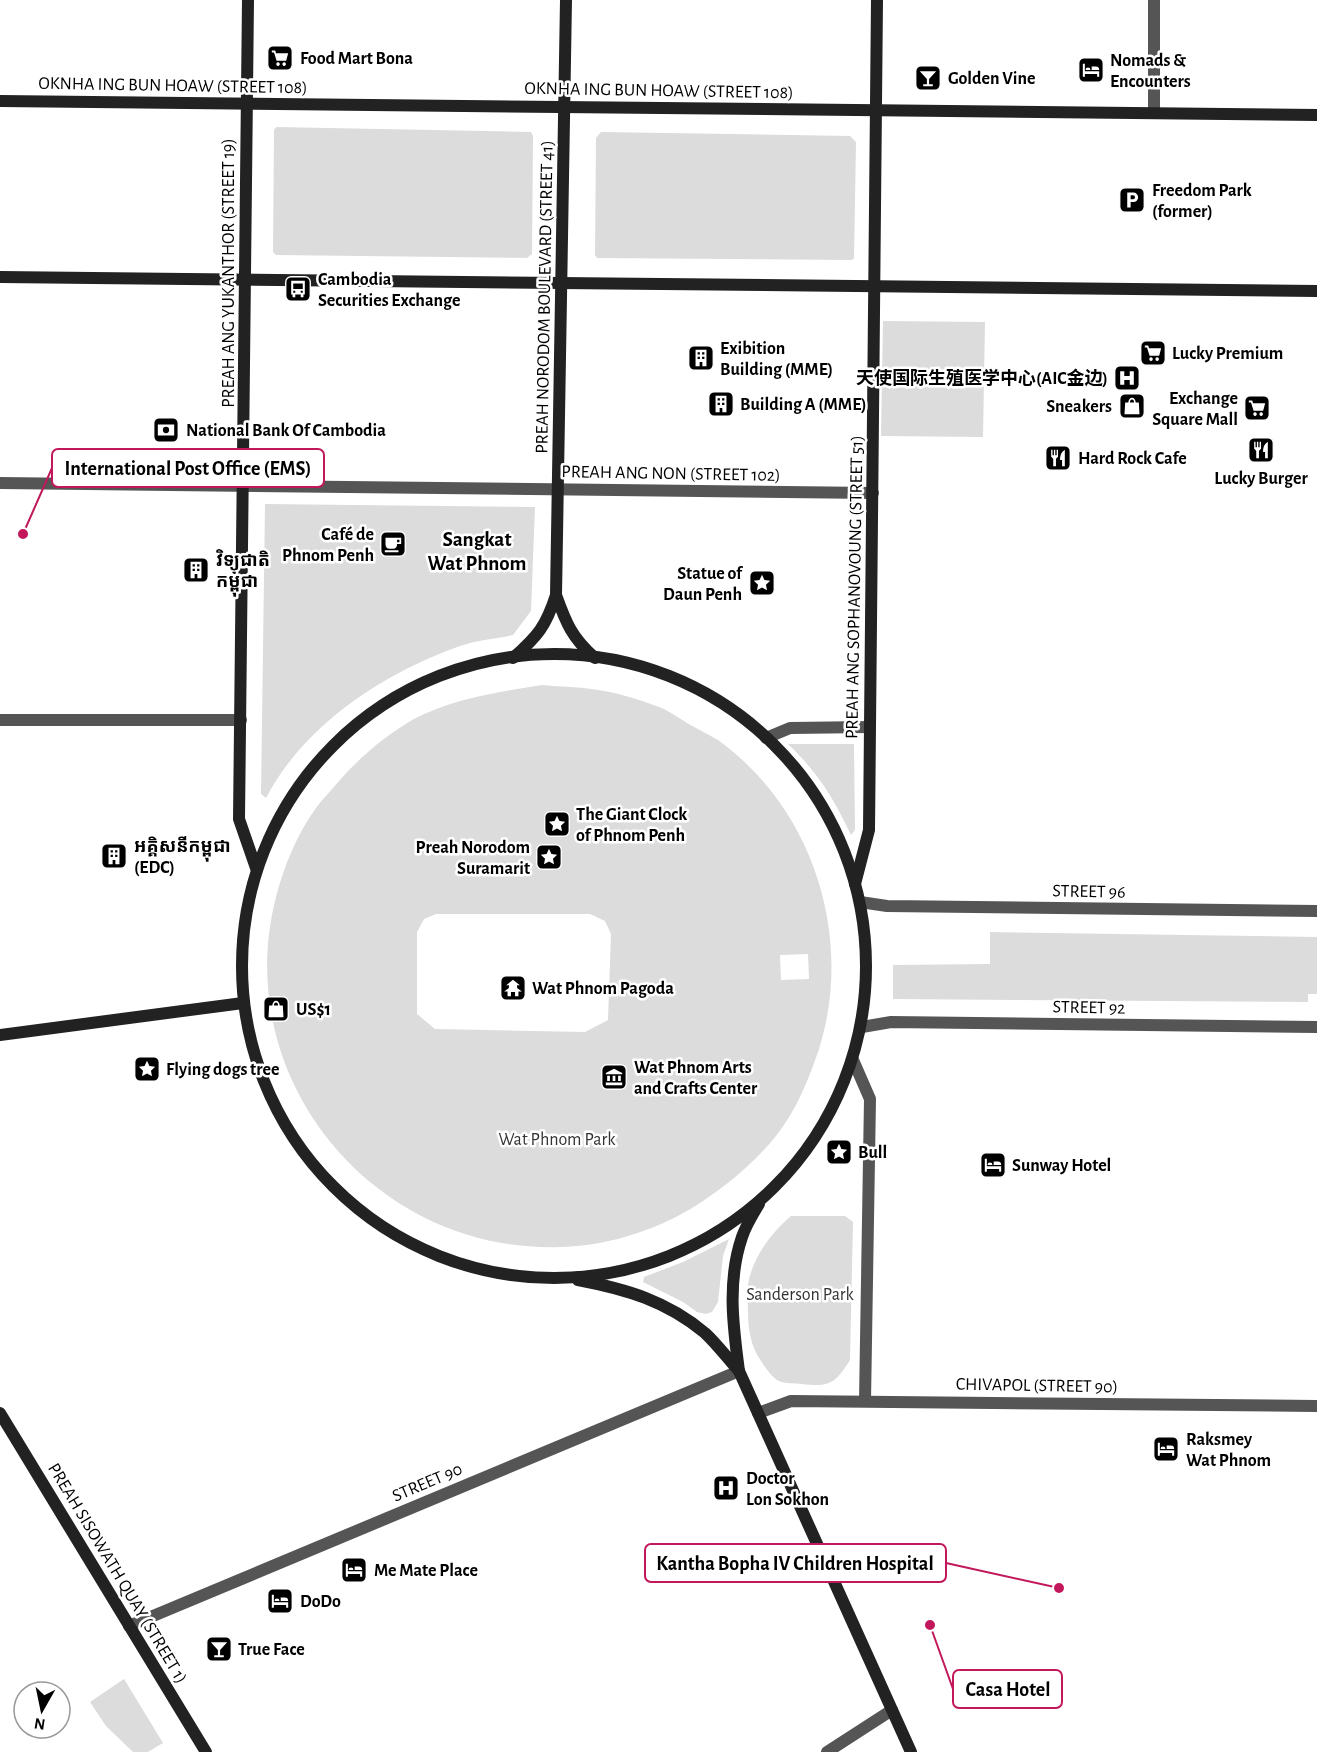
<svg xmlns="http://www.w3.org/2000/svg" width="1317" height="1752" font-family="'Alegreya Sans','Noto Sans SC','Noto Sans Khmer',sans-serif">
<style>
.green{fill:#dcdcdc;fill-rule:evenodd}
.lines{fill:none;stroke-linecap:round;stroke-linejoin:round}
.street{stroke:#555;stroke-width:12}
.secondary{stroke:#222;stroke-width:12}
.labels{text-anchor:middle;stroke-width:5;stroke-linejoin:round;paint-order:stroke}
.poi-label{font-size:18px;font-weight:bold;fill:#000;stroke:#fff;text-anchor:start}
.street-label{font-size:18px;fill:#000;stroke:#fff}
.park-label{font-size:18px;fill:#333;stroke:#fff}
.quarter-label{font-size:21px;font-weight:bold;fill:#000;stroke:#fff}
.leader{fill:none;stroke:#c2185b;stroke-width:2}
.callout-dot{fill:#c2185b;stroke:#fff;stroke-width:2}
.callout{fill:#fff;stroke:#c2185b;stroke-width:2}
.callout-label{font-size:20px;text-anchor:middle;font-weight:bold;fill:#000}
</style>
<rect width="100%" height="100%" fill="#fff"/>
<g class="green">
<polygon points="276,127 531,132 533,136 532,254 527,258 276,255 273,252 274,130"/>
<polygon points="601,132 850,136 856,142 854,258 852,260 597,258 595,255 596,138"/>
<polygon points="883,321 985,322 983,437 881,436"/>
<path d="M265,504L535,507L531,611L513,635C496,639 476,640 460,646C382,674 305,724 266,798L261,794Z"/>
<path d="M542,685C563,687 585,687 604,691C622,694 647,702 664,709C672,713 679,718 687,723C697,729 708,734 718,740C814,809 854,938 819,1049C809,1079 796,1111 776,1136C755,1162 730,1183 703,1201C663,1228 610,1246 561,1247C375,1254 229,1079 276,897C284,866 297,834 316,808C323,798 332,790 339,781C360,757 386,735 414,719C454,698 498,692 542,685ZM436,914H590L605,921L611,934L608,1020L585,1032L435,1029L417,1014V932L424,919ZM808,954L809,979L781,980L780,955Z"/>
<path d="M788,744H854L855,830L851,835C833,797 818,773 788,744Z"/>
<polygon points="990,932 1317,937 1317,994 1308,994 1308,1002 893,999 893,965 990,964"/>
<path d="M791,1216H845L853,1222L850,1360C835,1384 830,1387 802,1384C795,1383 785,1384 779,1381C772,1378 765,1367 761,1361C751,1347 748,1329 748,1313C748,1304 747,1294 748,1285C752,1258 771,1233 791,1216Z"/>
<polygon points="729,1239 723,1256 718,1302 712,1312 706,1314 697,1312 683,1302 643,1282 644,1277 683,1262"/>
<polygon points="124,1679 163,1743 148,1752 133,1752 106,1726 90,1702"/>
</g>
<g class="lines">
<g class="street">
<polyline points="1154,113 1154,0"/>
<polyline points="0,483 873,493"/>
<polyline points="0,720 241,720"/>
<polyline points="766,738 790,728 870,727"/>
<polyline points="860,902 887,906 1317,911"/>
<polyline points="862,1027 891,1022 1317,1027"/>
<polyline points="853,1060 870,1099 865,1401"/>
<polyline points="758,1413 791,1401 1317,1406"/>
<polyline points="129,1626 739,1371"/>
<polyline points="827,1752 892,1710"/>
</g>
<g class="secondary">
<polyline points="248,0 239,819 256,868"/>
<polyline points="0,101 1317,115"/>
<polyline points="0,277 1317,291"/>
<path d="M556,595C566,623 572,638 595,658"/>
<circle cx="554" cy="966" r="312"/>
<path d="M513,658C538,636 546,626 556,595L566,0"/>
<polyline points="855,884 869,830 877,0"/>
<polyline points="0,1035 243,1003"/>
<path d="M759,1204C753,1214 746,1225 742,1237C727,1281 733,1326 739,1371L911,1752"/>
<path d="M578,1280C626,1289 667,1301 705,1333C717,1344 728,1359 739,1371"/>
<polyline points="0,1413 206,1752"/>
</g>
</g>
<defs>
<symbol id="supermarket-square" viewBox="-11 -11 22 22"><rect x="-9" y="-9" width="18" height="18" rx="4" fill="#000" stroke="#fff"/><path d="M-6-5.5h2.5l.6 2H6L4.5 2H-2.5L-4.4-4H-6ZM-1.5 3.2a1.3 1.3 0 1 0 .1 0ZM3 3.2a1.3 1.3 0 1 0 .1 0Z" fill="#fff"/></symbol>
<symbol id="hotel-square" viewBox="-11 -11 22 22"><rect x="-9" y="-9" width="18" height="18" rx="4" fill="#000" stroke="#fff"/><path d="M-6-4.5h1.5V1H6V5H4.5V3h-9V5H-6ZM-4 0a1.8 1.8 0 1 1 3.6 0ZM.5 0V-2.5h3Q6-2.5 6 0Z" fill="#fff"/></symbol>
<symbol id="bar-square" viewBox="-11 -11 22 22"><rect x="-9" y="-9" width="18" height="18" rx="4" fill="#000" stroke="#fff"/><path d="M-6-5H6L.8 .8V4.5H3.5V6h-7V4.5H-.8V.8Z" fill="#fff"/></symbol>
<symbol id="parking-square" viewBox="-11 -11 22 22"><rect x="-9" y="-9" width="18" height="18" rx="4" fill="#000" stroke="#fff"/><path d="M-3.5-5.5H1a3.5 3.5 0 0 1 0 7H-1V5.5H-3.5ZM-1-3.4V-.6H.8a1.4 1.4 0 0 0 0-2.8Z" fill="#fff"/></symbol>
<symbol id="bus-square" viewBox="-11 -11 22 22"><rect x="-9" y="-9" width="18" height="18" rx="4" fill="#000" stroke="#fff"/><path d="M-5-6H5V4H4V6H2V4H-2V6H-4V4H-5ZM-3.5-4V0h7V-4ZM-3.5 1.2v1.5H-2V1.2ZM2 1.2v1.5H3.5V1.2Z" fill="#fff"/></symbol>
<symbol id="building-square" viewBox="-11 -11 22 22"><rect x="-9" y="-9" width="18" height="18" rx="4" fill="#000" stroke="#fff"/><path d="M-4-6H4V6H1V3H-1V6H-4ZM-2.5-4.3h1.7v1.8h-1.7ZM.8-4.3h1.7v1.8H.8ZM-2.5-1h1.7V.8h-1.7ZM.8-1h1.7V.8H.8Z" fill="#fff"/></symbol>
<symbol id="hospital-square" viewBox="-11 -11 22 22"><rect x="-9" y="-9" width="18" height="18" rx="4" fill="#000" stroke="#fff"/><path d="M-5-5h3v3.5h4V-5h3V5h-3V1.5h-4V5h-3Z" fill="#fff"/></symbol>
<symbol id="shop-square" viewBox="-11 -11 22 22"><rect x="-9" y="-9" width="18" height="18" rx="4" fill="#000" stroke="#fff"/><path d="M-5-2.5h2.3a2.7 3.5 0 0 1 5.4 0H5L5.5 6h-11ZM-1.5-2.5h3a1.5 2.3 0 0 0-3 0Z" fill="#fff"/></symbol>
<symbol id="bank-square" viewBox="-11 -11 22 22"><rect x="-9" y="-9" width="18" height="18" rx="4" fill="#000" stroke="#fff"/><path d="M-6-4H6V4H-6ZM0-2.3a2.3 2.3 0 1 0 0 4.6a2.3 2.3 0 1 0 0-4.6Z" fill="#fff"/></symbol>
<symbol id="restaurant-square" viewBox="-11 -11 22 22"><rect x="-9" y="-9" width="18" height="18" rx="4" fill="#000" stroke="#fff"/><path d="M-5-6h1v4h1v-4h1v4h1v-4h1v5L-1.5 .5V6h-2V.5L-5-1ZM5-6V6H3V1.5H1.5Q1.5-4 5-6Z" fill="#fff"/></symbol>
<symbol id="cafe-square" viewBox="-11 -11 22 22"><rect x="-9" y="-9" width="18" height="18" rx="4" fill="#000" stroke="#fff"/><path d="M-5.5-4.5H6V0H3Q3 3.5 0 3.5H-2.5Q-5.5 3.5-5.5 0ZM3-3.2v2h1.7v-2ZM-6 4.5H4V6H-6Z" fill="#fff"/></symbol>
<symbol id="sight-square" viewBox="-11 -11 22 22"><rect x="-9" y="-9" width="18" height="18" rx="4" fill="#000" stroke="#fff"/><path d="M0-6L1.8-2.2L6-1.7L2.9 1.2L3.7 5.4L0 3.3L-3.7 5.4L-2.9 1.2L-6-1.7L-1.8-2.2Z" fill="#fff"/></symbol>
<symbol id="temple-square" viewBox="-11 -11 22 22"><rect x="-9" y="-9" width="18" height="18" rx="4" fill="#000" stroke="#fff"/><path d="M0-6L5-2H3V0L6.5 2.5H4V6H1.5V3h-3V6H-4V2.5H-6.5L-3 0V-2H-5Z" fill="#fff"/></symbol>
<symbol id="museum-square" viewBox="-11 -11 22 22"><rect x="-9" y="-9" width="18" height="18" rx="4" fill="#000" stroke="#fff"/><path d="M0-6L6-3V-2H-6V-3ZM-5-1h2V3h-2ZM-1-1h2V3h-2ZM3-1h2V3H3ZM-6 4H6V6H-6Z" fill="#fff"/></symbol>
</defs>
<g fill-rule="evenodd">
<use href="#supermarket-square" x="265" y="43" width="30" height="30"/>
<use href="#hotel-square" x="1076" y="55" width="30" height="30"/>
<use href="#bar-square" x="913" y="63" width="30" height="30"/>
<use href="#parking-square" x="1117" y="185" width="30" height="30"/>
<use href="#bus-square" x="283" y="274" width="30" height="30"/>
<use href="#supermarket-square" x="1138" y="338" width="30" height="30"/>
<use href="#building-square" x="686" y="343" width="30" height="30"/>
<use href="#hospital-square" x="1112" y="363" width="30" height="30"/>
<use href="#building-square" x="706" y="389" width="30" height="30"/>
<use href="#shop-square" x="1117" y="391" width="30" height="30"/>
<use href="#supermarket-square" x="1242" y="393" width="30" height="30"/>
<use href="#bank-square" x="151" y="415" width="30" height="30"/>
<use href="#restaurant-square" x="1246" y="435" width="30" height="30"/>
<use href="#restaurant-square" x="1043" y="443" width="30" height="30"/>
<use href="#cafe-square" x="378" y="529" width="30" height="30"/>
<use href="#building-square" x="181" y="555" width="30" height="30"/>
<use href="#sight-square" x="747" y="568" width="30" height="30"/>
<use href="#sight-square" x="542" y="809" width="30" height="30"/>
<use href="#building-square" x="99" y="841" width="30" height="30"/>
<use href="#sight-square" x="534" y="842" width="30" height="30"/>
<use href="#temple-square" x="498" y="973" width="30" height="30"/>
<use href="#shop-square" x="261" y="994" width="30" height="30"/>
<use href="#sight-square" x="132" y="1054" width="30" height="30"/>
<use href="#museum-square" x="599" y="1062" width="30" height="30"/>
<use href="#sight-square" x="824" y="1137" width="30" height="30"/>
<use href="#hotel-square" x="978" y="1150" width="30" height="30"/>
<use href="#hotel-square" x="1151" y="1434" width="30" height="30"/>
<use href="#hospital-square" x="711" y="1473" width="30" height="30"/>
<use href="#hotel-square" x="339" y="1555" width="30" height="30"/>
<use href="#hotel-square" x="265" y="1586" width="30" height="30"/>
<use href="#bar-square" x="204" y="1634" width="30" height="30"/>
</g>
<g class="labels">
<g class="poi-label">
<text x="300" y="64">Food Mart Bona</text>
<text x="1110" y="66">Nomads &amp;<tspan x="1110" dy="21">Encounters</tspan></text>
<text x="948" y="84">Golden Vine</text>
<text x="1152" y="196">Freedom Park<tspan x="1152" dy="21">(former)</tspan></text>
<text x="318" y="285">Cambodia<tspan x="318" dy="21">Securities Exchange</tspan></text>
<text x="720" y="354">Exibition<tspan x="720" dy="21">Building (MME)</tspan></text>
<text x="1172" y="359">Lucky Premium</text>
<text x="1108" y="384" text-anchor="end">天使国际生殖医学中心(AIC金边)</text>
<text x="1238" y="404" text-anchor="end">Exchange<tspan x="1238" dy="21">Square Mall</tspan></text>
<text x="740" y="410">Building A (MME)</text>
<text x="1112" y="412" text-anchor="end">Sneakers</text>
<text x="186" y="436">National Bank Of Cambodia</text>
<text x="1078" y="464">Hard Rock Cafe</text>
<text x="1261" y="484" text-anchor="middle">Lucky Burger</text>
<text x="374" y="540" text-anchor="end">Café de<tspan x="374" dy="21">Phnom Penh</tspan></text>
<text x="216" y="566">វិទ្យុជាតិ<tspan x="216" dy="21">កម្ពុជា</tspan></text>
<text x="742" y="579" text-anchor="end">Statue of<tspan x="742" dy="21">Daun Penh</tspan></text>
<text x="576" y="820">The Giant Clock<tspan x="576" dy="21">of Phnom Penh</tspan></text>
<text x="134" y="852">អគ្គិសនីកម្ពុជា<tspan x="134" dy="21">(EDC)</tspan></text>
<text x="530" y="853" text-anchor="end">Preah Norodom<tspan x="530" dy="21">Suramarit</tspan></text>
<text x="532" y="994">Wat Phnom Pagoda</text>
<text x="296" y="1015">US$1</text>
<text x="634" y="1073">Wat Phnom Arts<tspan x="634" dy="21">and Crafts Center</tspan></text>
<text x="166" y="1075">Flying dogs tree</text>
<text x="858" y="1158">Bull</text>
<text x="1012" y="1171">Sunway Hotel</text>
<text x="1186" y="1445">Raksmey<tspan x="1186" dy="21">Wat Phnom</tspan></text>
<text x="746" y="1484">Doctor<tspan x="746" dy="21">Lon Sokhon</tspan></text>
<text x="374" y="1576">Me Mate Place</text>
<text x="300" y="1607">DoDo</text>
<text x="238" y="1655">True Face</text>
</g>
<g class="street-label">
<text transform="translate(173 85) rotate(1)" y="6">OKNHA ING BUN HOAW (STREET 108)</text>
<text transform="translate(659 90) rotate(1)" y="6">OKNHA ING BUN HOAW (STREET 108)</text>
<text transform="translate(228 273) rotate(-90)" y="6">PREAH ANG YUKANTHOR (STREET 19)</text>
<text transform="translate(544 297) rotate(-89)" y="6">PREAH NORODOM BOULEVARD (STREET 41)</text>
<text transform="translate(671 473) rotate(1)" y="6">PREAH ANG NON (STREET 102)</text>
<text transform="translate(854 587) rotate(-89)" y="6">PREAH ANG SOPHANOVOUNG (STREET 51)</text>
<text transform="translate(1089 891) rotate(1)" y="6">STREET 96</text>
<text transform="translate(1089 1007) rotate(1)" y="6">STREET 92</text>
<text transform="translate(1037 1385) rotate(1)" y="6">CHIVAPOL (STREET 90)</text>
<text transform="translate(427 1482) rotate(-23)" y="6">STREET 90</text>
<text transform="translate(118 1573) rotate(59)" y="6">PREAH SISOWATH QUAY (STREET 1)</text>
</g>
<g class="park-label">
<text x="557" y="1145">Wat Phnom Park</text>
<text x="800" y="1300">Sanderson Park</text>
</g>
<g class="quarter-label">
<text x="477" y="546">Sangkat<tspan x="477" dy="24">Wat Phnom</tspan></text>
</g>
</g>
<path class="leader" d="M23 534L52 468M1059 1588L946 1563M930 1625L953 1689"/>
<g class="callout-dot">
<circle cx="23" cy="534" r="6"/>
<circle cx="1059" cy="1588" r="6"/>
<circle cx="930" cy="1625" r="6"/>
</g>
<g class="callout">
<rect x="52" y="449" width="272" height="38" rx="6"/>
<rect x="645" y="1544" width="301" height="38" rx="6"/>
<rect x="953" y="1670" width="109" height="38" rx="6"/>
</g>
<g class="callout-label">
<text x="188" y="475">International Post Office (EMS)</text>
<text x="795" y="1570">Kantha Bopha IV Children Hospital</text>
<text x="1008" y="1696">Casa Hotel</text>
</g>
<g transform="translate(42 1710) rotate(189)"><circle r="28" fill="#ffffff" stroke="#999999" stroke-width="1.5"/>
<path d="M0-4.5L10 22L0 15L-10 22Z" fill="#000000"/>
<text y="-9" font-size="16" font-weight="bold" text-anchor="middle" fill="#000000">N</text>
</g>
</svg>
